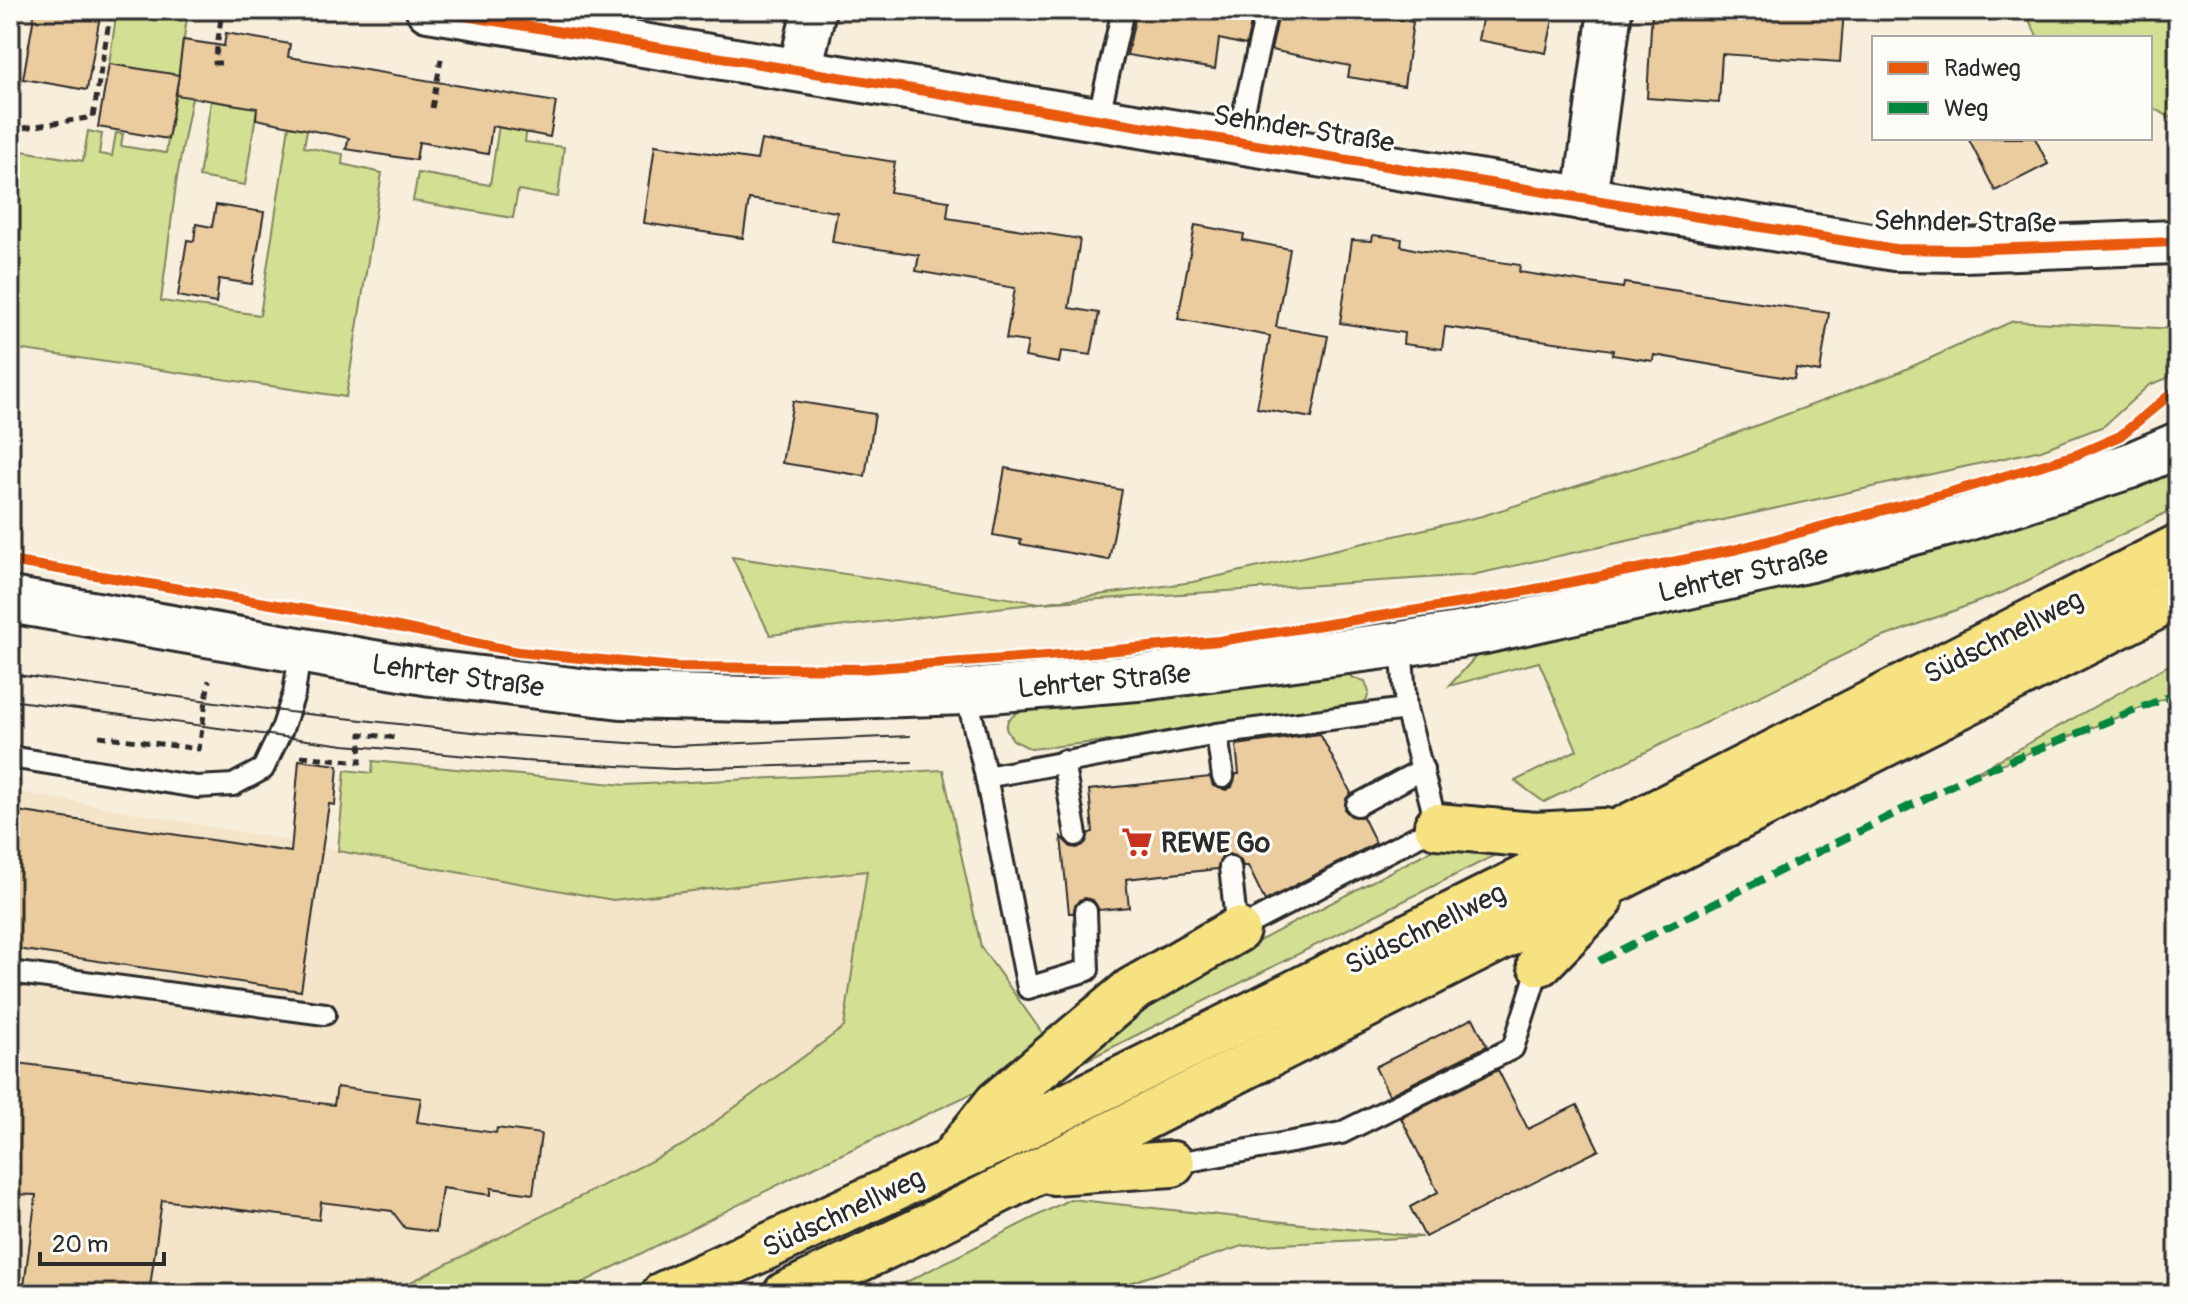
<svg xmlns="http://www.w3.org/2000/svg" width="2188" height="1304" font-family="Pangolin,sans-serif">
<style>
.built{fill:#f4e4c9}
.green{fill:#d3df92;stroke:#7f855e;stroke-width:2}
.building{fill:#ebcc9e;stroke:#2b2b2b;stroke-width:2}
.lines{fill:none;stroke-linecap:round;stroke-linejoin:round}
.service-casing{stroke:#2b2b2b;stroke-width:26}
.minor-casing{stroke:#2b2b2b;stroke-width:48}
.secondary-casing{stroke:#2b2b2b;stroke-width:50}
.trunk-casing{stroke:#2b2b2b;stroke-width:50}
.path{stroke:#2b2b2b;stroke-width:5;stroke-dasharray:8 6;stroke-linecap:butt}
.service{stroke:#fdfcf7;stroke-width:20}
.minor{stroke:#fdfcf7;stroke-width:42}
.secondary{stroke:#fdfcf7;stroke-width:44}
.trunk{stroke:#f7e281;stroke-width:44}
.tram{stroke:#2b2b2b;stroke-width:2}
.quiet{stroke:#00873e;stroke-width:8;stroke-dasharray:16 8;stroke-linecap:butt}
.cycleway-casing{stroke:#fdfcf7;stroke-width:15}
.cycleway{stroke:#e8590c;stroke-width:10}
.labels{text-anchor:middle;stroke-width:6;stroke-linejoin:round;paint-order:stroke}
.street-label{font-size:28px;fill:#2b2b2b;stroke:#fdfcf7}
.poi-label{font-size:28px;font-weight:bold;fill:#2b2b2b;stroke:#fdfcf7;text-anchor:start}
</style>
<rect width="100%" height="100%" fill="#f8eedc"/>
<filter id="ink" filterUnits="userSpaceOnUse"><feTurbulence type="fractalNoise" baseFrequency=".0125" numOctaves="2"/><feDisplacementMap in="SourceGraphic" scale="16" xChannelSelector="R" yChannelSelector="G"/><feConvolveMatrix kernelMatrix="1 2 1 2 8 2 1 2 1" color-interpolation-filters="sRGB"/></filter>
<g filter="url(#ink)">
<polygon class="built" points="10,790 613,900 867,870 845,1027 685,1144 387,1294 10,1294"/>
<g class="green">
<polygon points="117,10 188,11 179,73 196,76 177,177 161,301 260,315 289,126 307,129 304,147 343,154 342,164 382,173 346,397 10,348 10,149 83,161 88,131 102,134 99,154 112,156 116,133 123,134 121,146 166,153 178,75 109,64"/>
<polygon points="2024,10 2107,10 2121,23 2128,10 2178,10 2178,122 2150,106 2150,38 2038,38"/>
<polygon points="211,101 257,108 245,185 199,177"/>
<polygon points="502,105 530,109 525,142 564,147 558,197 518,190 513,218 413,201 418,173 490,185"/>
<polygon points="2013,321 2178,329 2178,374 2149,385 2104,426 2041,450 1472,575 1040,603 770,635 732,557 1040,603 1193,582 1482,516 1688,451 1895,374"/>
<polygon points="2178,468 2178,507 2004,592 1870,642 1544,802 1515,781 1577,750 1539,662 1449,686 1481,651 1620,624 1790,584"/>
<polygon points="2178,660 2178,693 1966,778"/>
<polygon points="1351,670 1351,677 1365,681 1369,692 1367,699 1361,705 1320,718 1031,749 1013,740 1006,729 1008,720 1021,709"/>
<polygon points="373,761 625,785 943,770 981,947 1043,1034 984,1088 816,1166 560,1294 387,1294 685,1144 844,1027 867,871 613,900 338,851 345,770 372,773"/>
<polygon points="1529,838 1061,1073 1126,1011 1443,844"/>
<polygon points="1070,1199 1422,1237 1242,1246 1096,1294 883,1294"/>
</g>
<g class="building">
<polygon points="35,10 101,10 87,90 23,79"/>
<polygon points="1137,10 1254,10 1246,45 1219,39 1215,69 1127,55"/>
<polygon points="1280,10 1345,10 1413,22 1404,86 1348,77 1350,66 1271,50"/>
<polygon points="1484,10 1555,10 1546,53 1478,40"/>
<polygon points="1652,10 1844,10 1840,62 1722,54 1719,103 1647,98"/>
<polygon points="226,33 290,44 288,57 556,102 550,137 492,126 488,154 419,142 416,160 346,149 349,138 256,119 257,108 176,95 183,40 224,46"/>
<polygon points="109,64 179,75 168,139 98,127"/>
<polygon points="1968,138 2035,138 2048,164 1995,191"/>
<polygon points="761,140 895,162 890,192 949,201 947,218 1080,239 1069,308 1099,313 1091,355 1061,351 1059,363 1025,357 1028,342 1006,339 1015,288 916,271 919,255 832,242 837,212 749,199 743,238 644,223 655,145 757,160"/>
<polygon points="216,205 264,212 252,284 219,279 216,303 178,296 187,240 194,241 196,224 212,227"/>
<polygon points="1195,225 1244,234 1243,240 1290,249 1276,327 1328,336 1312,418 1257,408 1270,336 1178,319"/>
<polygon points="1373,235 1402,239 1401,246 1418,250 1520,265 1519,272 1623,288 1624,283 1829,313 1820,372 1796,368 1794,379 1654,355 1653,361 1612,355 1613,350 1445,327 1442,349 1403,344 1404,333 1340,323 1352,240 1372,241"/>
<polygon points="793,401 875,414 865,476 782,463"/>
<polygon points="1005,468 1122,490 1109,560 1020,544 1021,540 993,535"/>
<polygon points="1320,734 1351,793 1346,799 1345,810 1351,816 1363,817 1376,843 1265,901 1248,866 1243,866 1240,859 1229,854 1222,857 1217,869 1126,879 1129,907 1099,910 1093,900 1085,898 1079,900 1073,913 1069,913 1061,837 1071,847 1077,848 1085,844 1089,833 1093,832 1089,790 1210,777 1213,786 1226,790 1232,787 1236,774 1239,774 1236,745"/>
<polygon points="299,760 338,765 335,805 329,804 301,991 10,948 10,810 291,852"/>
<polygon points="1473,1018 1487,1046 1389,1095 1375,1067"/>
<polygon points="10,1062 334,1105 337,1087 421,1098 417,1122 496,1133 497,1128 541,1134 533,1194 491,1188 491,1195 442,1188 436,1232 405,1228 392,1211 321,1202 319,1220 162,1200 149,1294 110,1294 57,1287 57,1294 23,1294 36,1195 10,1194"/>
<polygon points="1498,1070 1528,1129 1577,1105 1599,1150 1425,1237 1410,1207 1438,1192 1401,1118"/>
</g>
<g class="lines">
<defs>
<g id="service">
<polyline points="1098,119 1123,10"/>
<polyline points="1237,142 1267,10"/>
<polyline points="966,692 986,777 1028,988 1088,970 1086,911"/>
<polyline points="1217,734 1223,777"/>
<polyline points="10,757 197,787 233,785 263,769 282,729 294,694 300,652"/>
<polyline points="1063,761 1076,835"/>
<polyline points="986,777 1217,734 1406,709"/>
<polyline points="1357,805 1423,769"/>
<polyline points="1230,867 1237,930 1437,826 1406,709 1401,644"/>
<polyline points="10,972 325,1014"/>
<polyline points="1172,1164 1341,1133 1513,1048 1540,963"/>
</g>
<g id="minor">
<polyline points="428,10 1895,249 1964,250 2175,242"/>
<polyline points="800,70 814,10"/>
<polyline points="1585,199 1610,10"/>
</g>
<polyline id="secondary" points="10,600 431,673 621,696 752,699 966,692 1149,677 1401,644 1484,631 1810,559 1964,519 2129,466 2178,445"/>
<g id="trunk">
<polyline points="1437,826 1535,835 1604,831"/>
<polyline points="1540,963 1600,901"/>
<polyline points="954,1157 997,1103 1132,990 1237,930"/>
<polyline points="1053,1172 1172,1164"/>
<polyline points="664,1294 1003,1138 1622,830 2178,547"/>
<polyline points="786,1294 933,1224 2178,596"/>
</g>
</defs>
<use href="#service" class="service-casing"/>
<use href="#minor" class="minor-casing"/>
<use href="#secondary" class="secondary-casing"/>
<use href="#trunk" class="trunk-casing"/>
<g class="path">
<polyline points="221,63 215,63 222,10"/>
<polyline points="432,108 442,54"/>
<polyline points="24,128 93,117 111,10"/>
<polyline points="99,736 199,749 209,680"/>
<polyline points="301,756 360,762 361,734 397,738"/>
</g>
<use href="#service" class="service"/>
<use href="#minor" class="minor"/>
<use href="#secondary" class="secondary"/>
<use href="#trunk" class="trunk"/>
<g class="tram">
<polyline points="10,674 289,712 481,733 672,746 910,736"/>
<polyline points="10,700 344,745 524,761 673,769 912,762"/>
</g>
<polyline class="quiet" points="1599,961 1966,778 2178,693"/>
<defs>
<g id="cycleway">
<polyline points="428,10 1895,249 1964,250 2175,242"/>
<polyline points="10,561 350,617 518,652 675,667 860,669 1047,656 1219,641 1475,601 1738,549 1951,492 2076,455 2120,436 2178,388"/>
</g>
</defs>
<use href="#cycleway" class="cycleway-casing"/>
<use href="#cycleway" class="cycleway"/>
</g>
</g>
<defs>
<symbol id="supermarket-bare" viewBox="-9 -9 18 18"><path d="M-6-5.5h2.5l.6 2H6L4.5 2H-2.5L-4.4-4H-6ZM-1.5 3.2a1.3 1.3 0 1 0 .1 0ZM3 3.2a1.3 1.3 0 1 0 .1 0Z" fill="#c8321e" stroke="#fdfcf7" stroke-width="2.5" paint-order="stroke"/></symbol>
</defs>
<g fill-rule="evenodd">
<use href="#supermarket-bare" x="1115" y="820" width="44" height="44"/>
</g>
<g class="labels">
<g class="street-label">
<text transform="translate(1304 128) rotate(9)" y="10">Sehnder Straße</text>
<text transform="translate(1965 221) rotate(1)" y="10">Sehnder Straße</text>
<text transform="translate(1743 573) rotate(-13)" y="10">Lehrter Straße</text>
<text transform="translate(2003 636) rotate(-27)" y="10">Südschnellweg</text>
<text transform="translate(458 675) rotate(8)" y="10">Lehrter Straße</text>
<text transform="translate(1104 680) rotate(-5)" y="10">Lehrter Straße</text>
<text transform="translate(1425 928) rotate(-26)" y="10">Südschnellweg</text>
<text transform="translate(843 1212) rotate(-25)" y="10">Südschnellweg</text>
</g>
<g class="poi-label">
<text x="1161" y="852">REWE Go</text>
</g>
</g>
<rect width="2188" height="1304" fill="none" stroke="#fdfcf7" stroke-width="40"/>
<rect x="20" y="20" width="2148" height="1264" fill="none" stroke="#2b2b2b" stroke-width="3" filter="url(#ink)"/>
<rect x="1872" y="36" width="280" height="104" fill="#fdfcf7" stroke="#a9a8a5" stroke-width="2"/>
<rect x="1888" y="62" width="40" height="12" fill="#e8590c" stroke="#a9a8a5" stroke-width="2"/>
<text x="1944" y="76" font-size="24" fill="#2b2b2b">Radweg</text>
<rect x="1888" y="102" width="40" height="12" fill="#00873e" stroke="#a9a8a5" stroke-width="2"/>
<text x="1944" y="116" font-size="24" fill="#2b2b2b">Weg</text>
<path d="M40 1252v12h124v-12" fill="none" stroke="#2b2b2b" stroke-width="4"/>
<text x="52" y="1252" font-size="24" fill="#2b2b2b" stroke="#fdfcf7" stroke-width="6" paint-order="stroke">20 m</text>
</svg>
